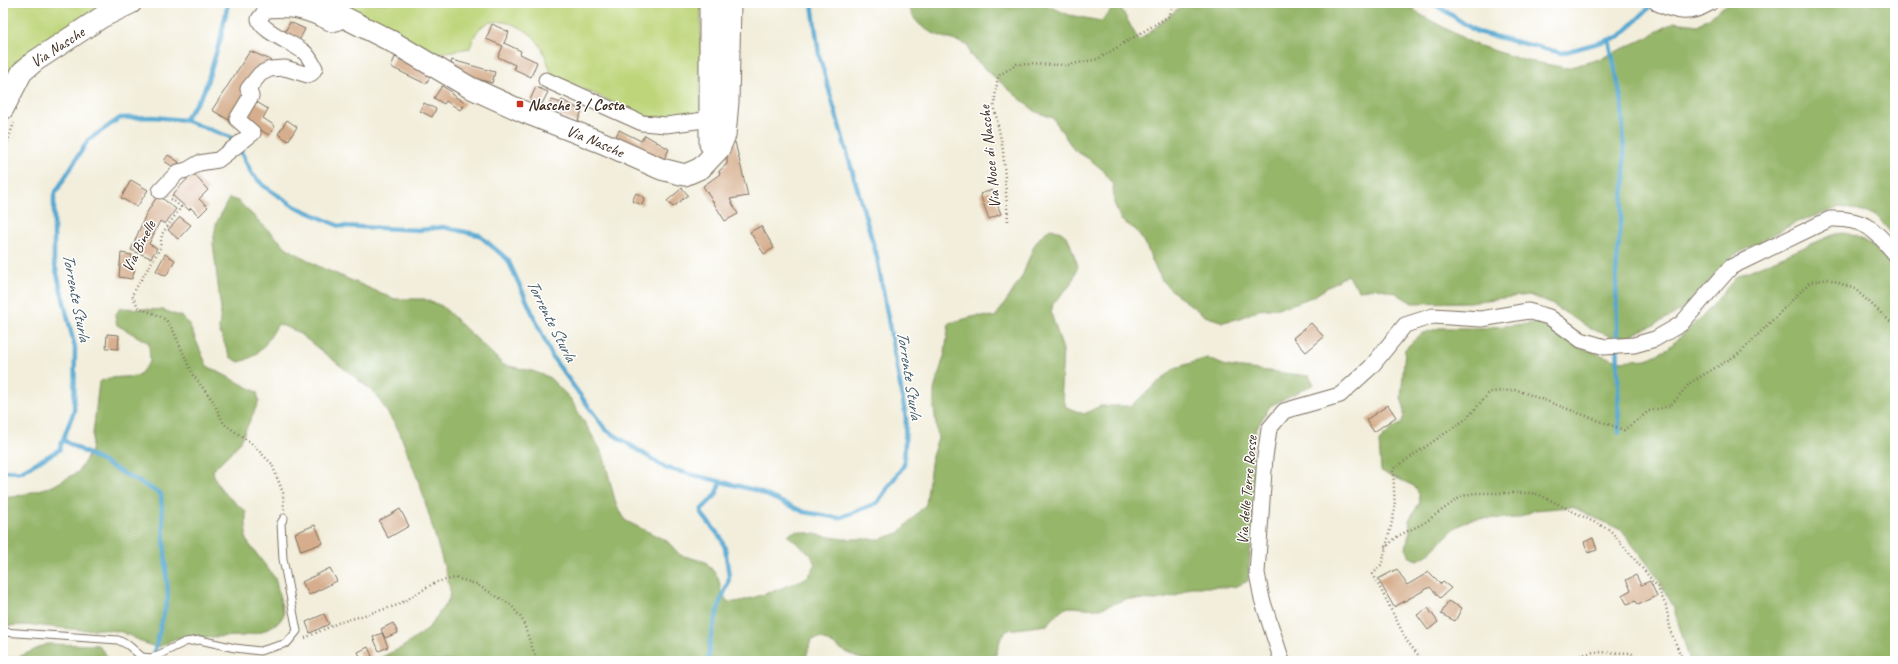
<svg xmlns="http://www.w3.org/2000/svg" width="1898" height="664" font-family="Caveat,sans-serif">
<style>
.green{fill:#bed57a;stroke:#7c804c}
.forest{fill:#96b66a;stroke:#687044}
.lines{fill:none;stroke-linecap:round;stroke-linejoin:round}
.stream{stroke:#55a7d0;stroke-width:4.5}
.building{fill:#d6ae8d}
.lane-casing{stroke:#7b6f60;stroke-width:9}
.street-casing{stroke:#7b6f60;stroke-width:17}
.secondary-casing{stroke:#7b6f60;stroke-width:23}
.path{stroke:#7b6f60;stroke-width:2.5;stroke-dasharray:1 3;stroke-linecap:butt}
.lane{stroke:#fff;stroke-width:7}
.street{stroke:#fff;stroke-width:15}
.secondary{stroke:#fff;stroke-width:21}
.poi-dot{fill:#c8321e;stroke:#fff;stroke-width:1.5}
.labels{text-anchor:middle;stroke-width:3;stroke-linejoin:round;paint-order:stroke}
.street-label{font-size:16px;fill:#3b2a1e;stroke:#fff}
.poi-label{font-size:16px;font-weight:bold;fill:#3b2a1e;stroke:#fff;text-anchor:start}
.water-label{font-size:17px;font-style:italic;fill:#455c65;stroke:#fff}
</style>
<rect width="100%" height="100%" fill="#fff"/>
<filter id="ink" filterUnits="userSpaceOnUse"><feTurbulence type="fractalNoise" baseFrequency=".025" numOctaves="2"/><feDisplacementMap in="SourceGraphic" scale="8" xChannelSelector="R" yChannelSelector="G"/><feConvolveMatrix kernelMatrix="1 2 1 2 8 2 1 2 1" color-interpolation-filters="sRGB"/></filter>
<filter id="wash" filterUnits="userSpaceOnUse"><feTurbulence type="fractalNoise" baseFrequency=".012" numOctaves="4" result="noise"/><feDisplacementMap in="SourceGraphic" scale="16" xChannelSelector="R" yChannelSelector="G"/><feGaussianBlur stdDeviation="0.9" result="paint"/><feColorMatrix in="noise" values="0 0 0 0 0 0 0 0 0 0 0 0 0 0 0 0 0 1.4 0 .05"/><feComposite in="paint" operator="in"/></filter>
<g filter="url(#wash)">
<rect width="100%" height="100%" fill="#f2eedb"/>
<g class="green">
<polygon points="3,3 109,3 3,90"/>
<path d="M332,3H701L700,116L691,118L646,117L552,75C548,64 544,50 537,41C528,28 499,15 484,25C476,30 473,39 470,48L429,55Z"/>
</g>
<g class="forest">
<path d="M908,3H1042L1069,15L1101,21L1118,3L1139,41L1181,6L1183,3H1406L1421,15L1474,44L1523,60L1567,68L1600,59L1644,39L1674,22L1698,25L1729,3H1895V238L1876,215L1841,207L1797,222L1733,256L1682,310L1654,325L1629,336H1610L1591,329L1551,304L1529,295L1470,302L1412,303L1396,293L1378,288L1359,290L1347,275L1314,296L1296,303L1278,308L1258,310L1241,318L1223,322L1205,316L1176,294L1163,282L1154,265L1146,246L1136,230L1121,220L1114,203L1113,185L1103,170L1089,159L1074,150L1053,118L1036,112L1007,88L970,55L968,45C942,36 914,33 908,3Z"/>
<path d="M229,198L238,201L287,248L320,267L395,299H424L442,306L504,365L532,371L549,377L570,398L603,454L616,504L626,521L667,541L680,555L706,562L718,577L722,596C724,597 727,600 729,602C738,605 794,584 804,579C810,576 812,571 815,565L811,555L787,535L796,531L843,539H881L899,533L926,504L932,456L938,439L934,409V390L945,353L949,323L976,316L995,317C1005,304 1013,291 1021,278C1030,260 1032,238 1051,229L1061,232L1068,238L1078,266L1072,283L1053,304L1051,313L1063,350L1061,389L1066,407L1084,414L1100,406H1131L1175,368L1207,358L1226,366L1309,376L1314,384L1270,406L1256,429L1252,447L1255,495L1248,581L1235,587H1192L1175,596L1156,600L1127,599L1099,609L1069,607L1061,610L1047,625L1008,630L1001,637L996,655L949,661H868L855,657L821,638L811,640L805,661H373L401,648L427,630L449,599L450,590L448,580L421,488L399,431L375,393L296,331L278,324C267,342 260,357 239,362L230,357L219,330L221,310L213,243L216,224Z"/>
<path d="M1844,233C1866,237 1881,253 1895,269V661H1690L1673,606L1656,575L1621,530L1572,507L1535,510L1518,518L1471,519L1455,528L1427,555L1418,560L1410,557L1406,548L1410,530L1409,520L1420,502L1419,494L1414,486L1381,471L1379,441L1393,428L1401,424L1404,416V407L1401,398L1405,349L1421,334L1439,328H1480L1539,323L1577,346L1618,361L1647,359L1666,350L1707,312L1737,276L1835,234Z"/>
<path d="M120,308L163,310L182,317L189,324L207,366L257,392L259,401L239,444L213,470C215,489 233,500 246,512V540L275,578L284,615L279,622L262,632L243,636L176,638L159,647L149,645L122,632L102,629L82,630L33,625L3,626V497H14L53,486L78,472L91,451L99,382L109,378L138,376L150,362L149,343L117,325L115,316Z"/>
<polygon points="47,644 98,645 111,661 3,661 3,659 19,657"/>
</g>
<g class="lines">
<g class="stream">
<polyline points="1433,3 1477,32 1562,53 1619,37 1654,3"/>
<polyline points="1609,40 1622,103 1625,177 1616,273 1619,433"/>
<polyline points="184,120 202,95 206,86 221,37 228,3"/>
<polyline points="63,440 161,494 168,597 153,657"/>
<polyline points="3,471 20,472 59,450 74,411 75,348 54,261 54,195 88,140 120,118 153,117 184,120 230,137 241,152 252,174 265,187 294,206 339,226 420,230 443,227 479,235 508,260 553,358 605,429 666,468 755,490 804,512 839,518 877,503 904,465 906,418 877,257 819,55 812,3"/>
<polyline points="708,661 710,640 720,602 728,584 729,576 725,548 721,538 701,513 702,509 716,495 720,482"/>
</g>
</g>
<g id="blocks">
<g class="building">
<polygon points="290,22 305,29 299,41 284,34"/>
<polygon points="492,24 509,32 504,43 521,51 520,54 537,62 531,77 514,69 515,65 498,57 503,46 486,39"/>
<polygon points="250,51 271,60 267,68 259,65 242,93 248,96 232,122 212,110"/>
<polygon points="395,57 431,75 426,84 391,67"/>
<polygon points="452,60 495,72 492,83 449,71"/>
<polygon points="442,86 452,92 451,94 465,103 460,110 446,101 444,104 434,98"/>
<polygon points="536,87 548,92 542,104 530,100"/>
<polygon points="252,99 268,109 263,118 275,126 269,135 240,118"/>
<polygon points="552,100 561,103 562,100 582,111 577,123 548,110"/>
<polygon points="424,103 436,109 432,117 420,111"/>
<polygon points="287,120 297,127 288,141 278,134"/>
<polygon points="619,130 641,141 645,135 669,149 663,162 614,140"/>
<polygon points="735,142 748,196 730,199 738,214 725,221 703,186 720,174 719,171 727,164 727,143"/>
<polygon points="168,155 179,162 175,168 164,161"/>
<polygon points="193,173 208,190 199,199 208,207 199,216 191,208 189,210 172,195"/>
<polygon points="131,180 148,190 137,207 121,198"/>
<polygon points="682,188 688,195 673,207 667,201"/>
<polygon points="992,190 1001,214 989,219 980,194"/>
<polygon points="636,193 645,198 642,205 632,201"/>
<polygon points="158,195 176,209 165,224 160,221 149,244 157,248 151,258 131,250 146,214"/>
<polygon points="180,217 191,225 178,239 168,230"/>
<polygon points="761,226 774,248 764,254 750,232"/>
<polygon points="121,253 132,255 130,268 135,269 132,279 119,277"/>
<polygon points="165,254 175,260 166,276 156,271"/>
<polygon points="1311,323 1324,337 1306,352 1293,338"/>
<polygon points="107,334 119,335 118,349 106,348"/>
<polygon points="1388,405 1396,417 1374,432 1366,420"/>
<polygon points="400,509 409,526 388,538 379,521"/>
<polygon points="315,525 323,543 301,551 295,533"/>
<polygon points="1593,538 1597,550 1588,553 1584,542"/>
<polygon points="330,568 337,581 309,595 302,582"/>
<polygon points="1397,569 1407,585 1429,572 1441,584 1443,582 1451,588 1440,598 1430,587 1394,607 1378,579"/>
<polygon points="1636,575 1641,585 1650,581 1657,596 1638,605 1636,601 1627,604 1622,595 1631,590 1626,580"/>
<polygon points="1448,601 1462,608 1455,621 1441,614"/>
<polygon points="1428,608 1438,622 1428,630 1417,615"/>
<polygon points="324,614 329,624 310,633 306,622"/>
<polygon points="393,623 398,633 385,638 381,629"/>
<polygon points="382,633 388,647 379,651 373,637"/>
<polygon points="368,647 372,656 362,661 358,652"/>
</g>
</g>
</g>
<g filter="url(#ink)">
<use href="#blocks" fill-opacity="0" stroke="#7b6f60" stroke-width="1"/>
<g class="lines">
<defs>
<polyline id="lane" points="3,632 118,640 128,645 142,657 152,658 185,642 200,640 235,648 260,651 287,643 297,631 283,559 281,523 284,518"/>
<g id="street">
<path d="M1657,3C1678,13 1689,15 1710,3"/>
<polyline points="546,80 642,123 666,125 712,119"/>
<path d="M160,191L178,172L187,170L199,163L218,160L253,133L237,119L251,96L248,89L260,74L270,69L285,68L308,75L312,73L315,68C312,63 309,56 304,52C293,43 261,31 259,19L266,10C294,8 306,11 332,24L337,23L342,15"/>
<path d="M1282,661L1262,599L1257,573L1265,457L1269,429L1284,411L1340,395L1371,367L1405,325L1433,316L1481,319L1528,311L1549,317L1581,340L1605,347L1634,345L1655,339L1681,324L1731,267L1830,219C1864,218 1875,229 1895,254"/>
</g>
<g id="secondary">
<path id="s1" d="M316,3L391,41L469,87L524,112L603,143L661,169L685,175L701,168L719,149L725,135L728,102L730,3"/>
<polyline points="710,3 710,144"/>
<path id="s2" d="M3,109L22,72L35,61L102,17L131,3"/>
</g>
</defs>
<use href="#lane" class="lane-casing"/>
<use href="#street" class="street-casing"/>
<use href="#secondary" class="secondary-casing"/>
<g class="path">
<polyline points="171,199 181,207 162,234 160,248 132,295 138,307 159,316 166,320 173,330 193,375 213,401 224,424 250,442 272,464 283,493 284,510"/>
<path d="M3,214C6,197 4,183 4,166C4,152 9,136 14,123"/>
<polyline points="1008,221 1003,150 994,105 998,76 1017,64 1068,65 1098,59 1169,16 1175,3"/>
<polyline points="1385,548 1398,536 1424,523 1462,496 1475,493 1531,493 1540,495 1610,530 1657,586 1666,606 1671,632 1683,661"/>
<polyline points="305,638 338,623 398,605 436,582 456,578 476,584 511,605 522,619 537,661"/>
<polyline points="1423,661 1407,641 1373,574 1382,564 1395,509 1393,469 1466,419 1490,392 1517,390 1624,430 1649,411 1670,406 1690,383 1740,353 1810,282 1829,279 1855,289 1895,326"/>
<polyline points="1557,661 1594,652 1631,653 1634,655 1636,661"/>
</g>
<use href="#lane" class="lane"/>
<use href="#street" class="street"/>
<use href="#secondary" class="secondary"/>
</g>
</g>
<rect class="poi-dot" x="516" y="100" width="8" height="8" rx="2"/>
<g class="labels">
<g class="street-label">
<text dy="6" stroke="none"><textPath href="#s2" startOffset="85">Via Nasche</textPath></text>
<text dy="6" stroke="none"><textPath href="#s1" startOffset="312">Via Nasche</textPath></text>
<text transform="translate(989 157) rotate(-96)" y="6">Via Noce di Nasche</text>
<text transform="translate(138 246) rotate(-63)" y="6">Via Binelle</text>
<text transform="translate(1246 490) rotate(-85)" y="6">Via delle Terre Rosse</text>
</g>
<g class="poi-label">
<text x="528" y="110">Nasche 3 / Costa</text>
</g>
<g class="water-label">
<text transform="translate(77 297) rotate(79)" y="6">Torrente Sturla</text>
<text transform="translate(552 320) rotate(63)" y="6">Torrente Sturla</text>
<text transform="translate(910 375) rotate(81)" y="6">Torrente Sturla</text>
</g>
</g>
<rect width="1898" height="664" fill="none" stroke="#fff" stroke-width="16"/>
</svg>
